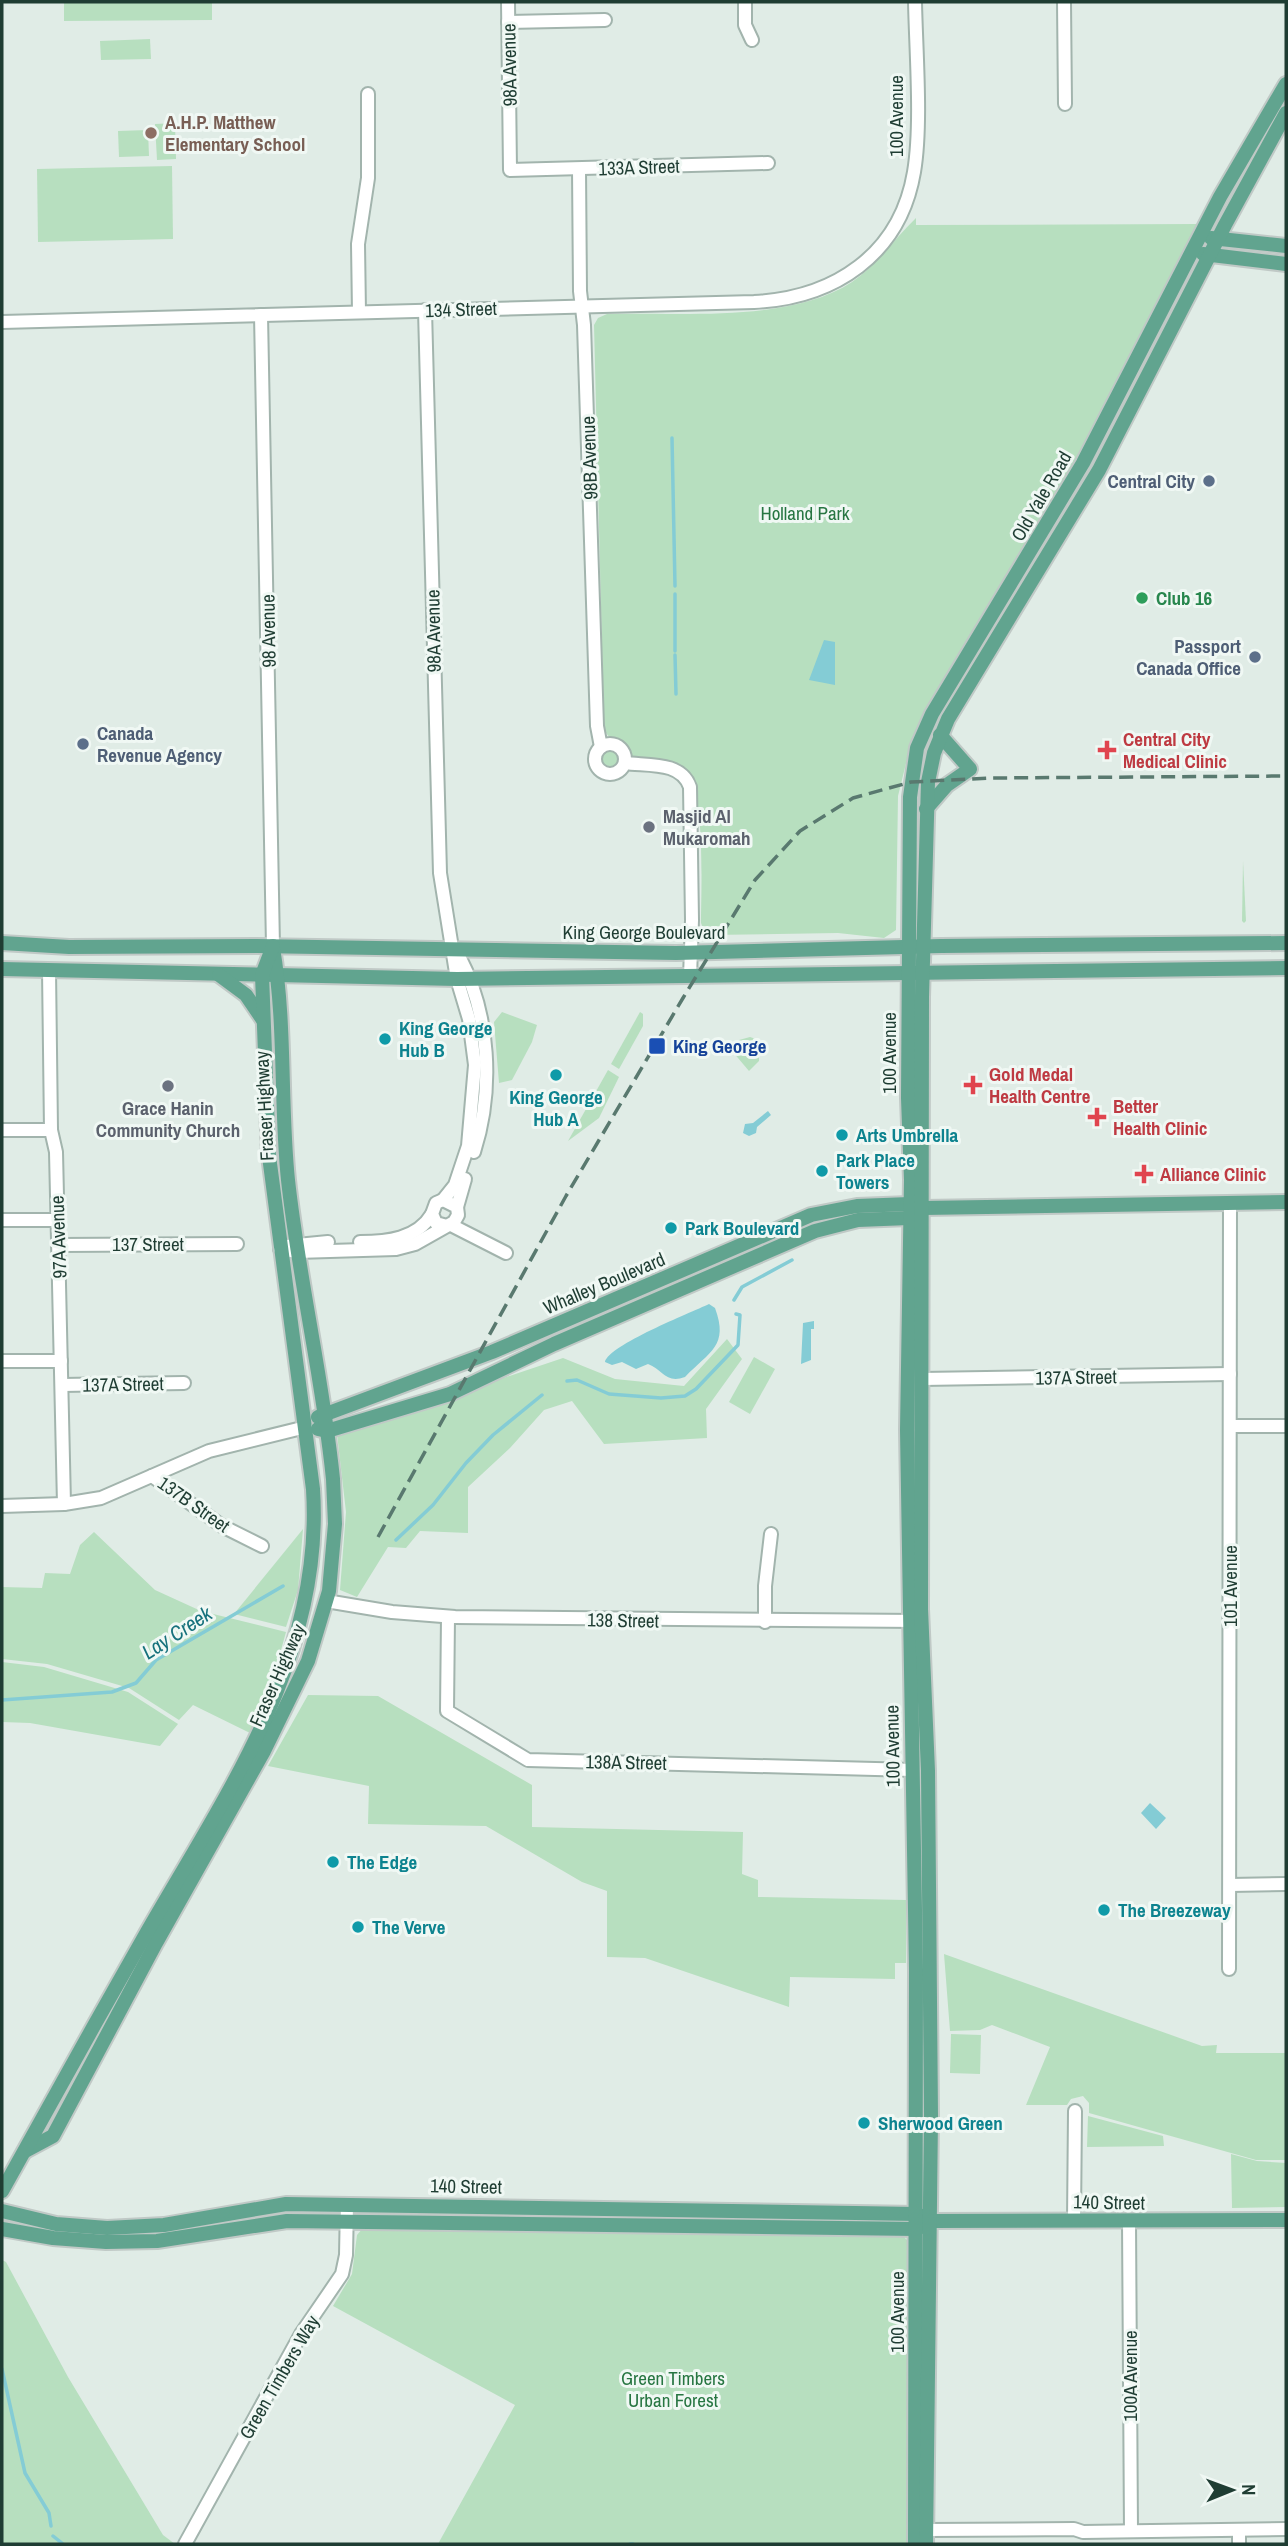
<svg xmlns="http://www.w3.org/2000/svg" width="1288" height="2546" font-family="'Archivo Narrow',sans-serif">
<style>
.green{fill:#b7dfbf}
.water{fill:#84ccd5}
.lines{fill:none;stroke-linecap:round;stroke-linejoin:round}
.stream{stroke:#84ccd5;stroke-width:3.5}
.minor-casing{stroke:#a2b4ad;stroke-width:16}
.major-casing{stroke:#c0c9c6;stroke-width:18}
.minor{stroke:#fff;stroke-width:12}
.major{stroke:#61a48f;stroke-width:14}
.rail{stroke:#59796f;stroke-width:3.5;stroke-dasharray:14 7;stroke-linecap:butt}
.education-dot{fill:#8d6e63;stroke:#f0f8f4;stroke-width:2.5}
.service-dot{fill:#5c6f8a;stroke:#f0f8f4;stroke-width:2.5}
.leisure-dot{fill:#2e9e5b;stroke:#f0f8f4;stroke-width:2.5}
.health-dot{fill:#e0444e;stroke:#f0f8f4;stroke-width:2.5}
.worship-dot{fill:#6b7280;stroke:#f0f8f4;stroke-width:2.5}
.culture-dot{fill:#0f9aa8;stroke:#f0f8f4;stroke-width:2.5}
.transit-dot{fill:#1a4fb4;stroke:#f0f8f4;stroke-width:2.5}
.labels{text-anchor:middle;stroke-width:6;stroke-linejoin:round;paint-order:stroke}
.street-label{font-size:19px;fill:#1f3d33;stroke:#f0f8f4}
.education-label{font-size:19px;font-weight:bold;fill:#785e54;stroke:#f0f8f4;text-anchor:start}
.service-label{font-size:19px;font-weight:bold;fill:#4e5e75;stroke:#f0f8f4;text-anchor:end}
.park-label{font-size:19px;fill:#277642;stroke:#f0f8f4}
.leisure-label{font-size:19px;font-weight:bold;fill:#27864d;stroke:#f0f8f4;text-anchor:start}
.health-label{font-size:19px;font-weight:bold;fill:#be3a42;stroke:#f0f8f4;text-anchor:start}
.worship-label{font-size:19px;font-weight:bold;fill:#5b616d;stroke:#f0f8f4;text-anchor:start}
.culture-label{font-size:19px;font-weight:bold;fill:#0d838f;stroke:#f0f8f4;text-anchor:start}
.transit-label{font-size:19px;font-weight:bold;fill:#164399;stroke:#f0f8f4;text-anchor:start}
.water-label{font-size:21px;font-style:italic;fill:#16717c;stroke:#f0f8f4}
</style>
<rect width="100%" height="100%" fill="#e0ece6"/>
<g class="green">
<polygon points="64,2 212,2 212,20 64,21"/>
<polygon points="150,39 151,59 101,60 100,41"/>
<polygon points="175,123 176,159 157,160 155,124"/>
<polygon points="148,130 149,156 119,157 118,131"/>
<polygon points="172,166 173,239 38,242 37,169"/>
<path d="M916,218V225L1198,224L1071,470L938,690L911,743L898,796L896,930L884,938L838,933L710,935L704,931L701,923C701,893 706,785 685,769C672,758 648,760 632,758C624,748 609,741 604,729L594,325L598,318L607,314C680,312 790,323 852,282C877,265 894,239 916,218Z"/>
<circle cx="610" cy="759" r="8"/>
<polygon points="1243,861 1246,921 1244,923 1242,921"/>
<polygon points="502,1012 537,1025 532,1042 512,1080 499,1083 494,1022"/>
<polygon points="640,1012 643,1014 643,1026 619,1069 611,1064"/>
<polygon points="750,1037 759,1040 759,1061 749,1071 732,1051 739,1040"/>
<polygon points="608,1070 619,1077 599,1118 568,1141"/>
<polygon points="727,1339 742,1359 706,1409 707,1438 604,1444 572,1401 544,1410 510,1448 468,1487 468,1533 420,1531 406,1548 388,1547 357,1597 340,1590 346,1512 337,1434 563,1358 615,1379 684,1386"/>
<polygon points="754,1357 775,1369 750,1414 729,1402"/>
<polygon points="303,1529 298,1590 286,1627 234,1614"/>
<polygon points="94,1532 155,1590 201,1611 286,1632 269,1694 250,1733 193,1705 179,1720 129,1688 47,1664 2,1659 2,1587 42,1588 45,1573 70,1574 80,1545"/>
<polygon points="2,1662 44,1667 128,1692 178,1724 160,1746 30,1723 2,1722"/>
<polygon points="308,1695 378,1696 532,1785 532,1827 743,1832 742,1874 758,1880 758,1897 906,1900 906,1963 895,1963 895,1979 790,1977 789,2007 645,1958 607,1957 607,1891 582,1882 486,1826 368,1824 369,1786 268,1766"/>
<polygon points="944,1954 1202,2046 1217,2045 1216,2053 1286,2053 1286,2160 1256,2160 1089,2113 1089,2103 1083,2096 1071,2099 1067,2105 1026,2105 1050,2047 992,2025 980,2030 950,2031"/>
<polygon points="951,2034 981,2035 980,2074 950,2073"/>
<polygon points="1088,2116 1163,2136 1164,2146 1087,2147"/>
<polygon points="1231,2154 1257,2161 1286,2163 1286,2207 1232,2208"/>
<polygon points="363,2228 874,2234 904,2237 909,2242 910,2544 438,2544 515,2405 333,2306 352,2274 357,2235"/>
<polygon points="2,2260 6,2262 68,2377 163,2535 175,2544 2,2544"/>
</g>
<g class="water">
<polygon points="824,640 835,642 835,685 809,680"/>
<polygon points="768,1111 771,1115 757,1127 756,1133 749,1136 743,1133 745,1124 753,1123"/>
<path d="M709,1304L715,1308C729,1346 710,1351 685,1377C666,1384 663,1370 648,1364L636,1369L622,1362L612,1365L605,1362C609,1345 690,1313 709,1304Z"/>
<polygon points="814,1321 814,1329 811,1329 811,1360 801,1364 803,1323"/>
<polygon points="1150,1803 1166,1818 1156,1829 1141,1813"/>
</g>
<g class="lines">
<g class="stream">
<polyline points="672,438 675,586"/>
<polyline points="675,594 675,651"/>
<polyline points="675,655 676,694"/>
<polyline points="734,1300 742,1287 792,1260"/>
<polyline points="567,1381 577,1380 609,1394 661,1398 685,1396 696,1389 738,1345 740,1315 736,1314"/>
<polyline points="396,1540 433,1505 466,1463 493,1435 542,1395"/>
<polyline points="2,1700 112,1692 136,1683 156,1660 283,1586"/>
<polyline points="2,2369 25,2473 49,2513 51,2526"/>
<polyline points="53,2536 63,2544"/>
<polyline points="630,2544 633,2544"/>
</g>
<defs>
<g id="minor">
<polyline points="508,2 510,170 768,163"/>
<polyline points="745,2 745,25 752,40"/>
<polyline points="1064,2 1065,104"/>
<polyline points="508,22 605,20"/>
<polyline points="579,169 580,291 584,325 597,726 601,747"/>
<polyline points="425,310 440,873 457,979 469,1019 475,1065 468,1146 455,1185 443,1200"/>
<polyline points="359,312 358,244 368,178 368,94"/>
<polyline points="261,315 273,946"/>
<path d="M2,322L754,302C834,298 900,255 914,172C922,125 916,52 915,2"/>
<circle cx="610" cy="759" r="15"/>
<path d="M625,763C648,766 681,761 690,787L692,920L690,977"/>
<path d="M459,956C490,1015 494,1089 474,1152"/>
<polyline points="49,970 51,1130 56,1152 64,1504"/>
<polyline points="2,1130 51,1130"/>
<polyline points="457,1207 465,1179"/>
<polyline points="2,1220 57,1220"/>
<polyline points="451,1225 506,1253"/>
<path d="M360,1242C387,1242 417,1239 432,1214"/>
<polyline points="58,1245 237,1244"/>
<polyline points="287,1246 328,1242"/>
<polyline points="280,1249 297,1252 396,1249 415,1244 454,1222 458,1215 457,1207 443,1200 436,1203 432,1214 436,1223 447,1226"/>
<polyline points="2,1361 61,1361"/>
<polyline points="922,1379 1230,1374"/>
<polyline points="62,1385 184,1383"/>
<polyline points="1230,1426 1286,1426"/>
<polyline points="152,1476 222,1526 262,1546"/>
<polyline points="2,1506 64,1504 101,1498 209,1451 306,1427"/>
<polyline points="326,1601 392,1612 455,1617 920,1621"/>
<polyline points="448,1617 447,1711 528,1760 913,1770"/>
<polyline points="765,1622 765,1586 771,1534"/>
<polyline points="1230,1885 1286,1884"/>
<polyline points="1229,1969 1230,1203"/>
<polyline points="1074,2220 1075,2111"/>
<polyline points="1129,2222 1131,2531"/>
<polyline points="927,2530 1074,2529 1083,2532 1286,2529"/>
<polyline points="1239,2530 1239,2544"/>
<polyline points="185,2544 301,2334 342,2274 346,2255 347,2204"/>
</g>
<g id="major">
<polyline points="1211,238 1286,246"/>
<polyline points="1203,254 1286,264"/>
<polyline points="926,809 947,785 970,769 940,735"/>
<polyline points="2,943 69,947 257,946 676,953 941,946 1286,943"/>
<polyline points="2,969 457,979 1286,968"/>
<polyline points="219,975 246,995 263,1020"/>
<polyline points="318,1417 492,1352 811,1215 857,1206 910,1204 923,1208 1286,1202"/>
<polyline points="318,1429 327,1431 450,1394 554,1344 815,1231 858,1220 909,1218 916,1213"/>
<path d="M25,2151L53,2136L156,1943L264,1751L308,1661L329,1591L335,1524L333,1479C323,1379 299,1281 288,1180C280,1103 286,1024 273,948"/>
<path d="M2,2191C50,2104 98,2018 147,1932C227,1793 324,1656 313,1489L269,1156L262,975L273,946"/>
<polyline points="2,2211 56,2224 107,2228 164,2225 286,2204 917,2214 931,2221 1286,2220"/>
<polyline points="2,2229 53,2238 106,2242 157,2241 287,2221 917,2229 924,2225"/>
<polyline points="915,2544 916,1970 907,1430 911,1180 908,1098 910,797 917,748 932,714 1083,463 1220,197 1286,84"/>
<polyline points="926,2544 931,2117 928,1771 921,1609 922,997 928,782 934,753 948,719 1099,470 1225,225 1286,113"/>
</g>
</defs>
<use href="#minor" class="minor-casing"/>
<use href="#major" class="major-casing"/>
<use href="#minor" class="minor"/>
<use href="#major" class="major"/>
<polyline class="rail" points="378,1537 566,1196 683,998 755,880 800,831 853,798 911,782 990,778 1286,776"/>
</g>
<circle class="education-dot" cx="151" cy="133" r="7"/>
<g class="service-dot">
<circle cx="1209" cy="481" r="7"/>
<circle cx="1255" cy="657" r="7"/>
<circle cx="83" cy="744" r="7"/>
</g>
<circle class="leisure-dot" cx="1142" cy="598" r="7"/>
<g class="health-dot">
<path d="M1103.5 739.5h7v7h7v7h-7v7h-7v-7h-7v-7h7z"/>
<path d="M969.5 1074.5h7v7h7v7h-7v7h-7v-7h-7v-7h7z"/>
<path d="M1093.5 1106.5h7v7h7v7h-7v7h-7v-7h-7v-7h7z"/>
<path d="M1140.5 1163.5h7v7h7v7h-7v7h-7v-7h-7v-7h7z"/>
</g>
<g class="worship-dot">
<circle cx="649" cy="827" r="7"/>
<circle cx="168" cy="1086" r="7"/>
</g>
<g class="culture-dot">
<circle cx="385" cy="1039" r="7"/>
<circle cx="556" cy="1075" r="7"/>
<circle cx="842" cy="1135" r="7"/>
<circle cx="822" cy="1171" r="7"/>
<circle cx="671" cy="1228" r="7"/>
<circle cx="333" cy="1862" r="7"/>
<circle cx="1104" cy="1910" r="7"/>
<circle cx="358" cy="1927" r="7"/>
<circle cx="864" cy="2123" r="7"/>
</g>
<rect class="transit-dot" x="648" y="1037" width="18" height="18" rx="3.5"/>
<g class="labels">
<g class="street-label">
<text transform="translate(509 65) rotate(-91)" y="7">98A Avenue</text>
<text transform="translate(896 116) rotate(-90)" y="7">100 Avenue</text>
<text transform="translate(639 167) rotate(-2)" y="7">133A Street</text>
<text transform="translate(461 309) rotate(-2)" y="7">134 Street</text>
<text transform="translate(589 458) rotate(-92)" y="7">98B Avenue</text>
<text transform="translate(1041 496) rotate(-60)" y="7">Old Yale Road</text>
<text transform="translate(268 631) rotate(-91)" y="7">98 Avenue</text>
<text transform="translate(433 631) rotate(-91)" y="7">98A Avenue</text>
<text x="644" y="939">King George Boulevard</text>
<text transform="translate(889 1053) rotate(-90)" y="7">100 Avenue</text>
<text transform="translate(264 1106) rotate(-93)" y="7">Fraser Highway</text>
<text transform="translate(58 1237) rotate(-92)" y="7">97A Avenue</text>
<text x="148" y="1251">137 Street</text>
<text transform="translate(604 1283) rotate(-23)" y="7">Whalley Boulevard</text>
<text transform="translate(1076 1377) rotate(-1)" y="7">137A Street</text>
<text transform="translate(123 1384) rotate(-1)" y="7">137A Street</text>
<text transform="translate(194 1504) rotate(35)" y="7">137B Street</text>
<text transform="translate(1230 1586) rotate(-90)" y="7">101 Avenue</text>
<text transform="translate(623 1620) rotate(1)" y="7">138 Street</text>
<text transform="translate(277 1675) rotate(-66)" y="7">Fraser Highway</text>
<text transform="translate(892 1746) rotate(-91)" y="7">100 Avenue</text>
<text transform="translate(626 1762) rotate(1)" y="7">138A Street</text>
<text transform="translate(466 2186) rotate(1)" y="7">140 Street</text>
<text transform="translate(1109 2202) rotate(1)" y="7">140 Street</text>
<text transform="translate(897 2312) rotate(-90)" y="7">100 Avenue</text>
<text transform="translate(1130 2376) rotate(-90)" y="7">100A Avenue</text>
<text transform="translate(279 2377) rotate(-60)" y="7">Green Timbers Way</text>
</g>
<g class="education-label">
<text x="165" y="129">A.H.P. Matthew<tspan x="165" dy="22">Elementary School</tspan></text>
</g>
<g class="service-label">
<text x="1195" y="488">Central City</text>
<text x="1241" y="653">Passport<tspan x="1241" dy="22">Canada Office</tspan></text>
<text x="97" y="740" text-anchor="start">Canada<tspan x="97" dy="22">Revenue Agency</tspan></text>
</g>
<g class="park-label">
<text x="805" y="520">Holland Park</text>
<text x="673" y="2385">Green Timbers<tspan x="673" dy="22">Urban Forest</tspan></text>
</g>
<g class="leisure-label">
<text x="1156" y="605">Club 16</text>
</g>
<g class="health-label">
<text x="1123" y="746">Central City<tspan x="1123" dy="22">Medical Clinic</tspan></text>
<text x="989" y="1081">Gold Medal<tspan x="989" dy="22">Health Centre</tspan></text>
<text x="1113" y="1113">Better<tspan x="1113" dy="22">Health Clinic</tspan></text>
<text x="1160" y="1181">Alliance Clinic</text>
</g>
<g class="worship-label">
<text x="663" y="823">Masjid Al<tspan x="663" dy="22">Mukaromah</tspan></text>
<text x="168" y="1115" text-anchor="middle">Grace Hanin<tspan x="168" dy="22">Community Church</tspan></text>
</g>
<g class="culture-label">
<text x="399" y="1035">King George<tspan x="399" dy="22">Hub B</tspan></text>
<text x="556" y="1104" text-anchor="middle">King George<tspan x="556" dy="22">Hub A</tspan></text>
<text x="856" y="1142">Arts Umbrella</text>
<text x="836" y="1167">Park Place<tspan x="836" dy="22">Towers</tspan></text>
<text x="685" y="1235">Park Boulevard</text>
<text x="347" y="1869">The Edge</text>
<text x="1118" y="1917">The Breezeway</text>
<text x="372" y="1934">The Verve</text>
<text x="878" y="2130">Sherwood Green</text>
</g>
<g class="transit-label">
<text x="673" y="1053">King George</text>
</g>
<g class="water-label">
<text transform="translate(177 1633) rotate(-33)" y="7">Lay Creek</text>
</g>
</g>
<rect width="1288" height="2546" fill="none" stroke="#1f3d33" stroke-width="7"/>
<g transform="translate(1232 2490) rotate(89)" stroke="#f0f8f4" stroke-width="5" paint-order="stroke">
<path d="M0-5L12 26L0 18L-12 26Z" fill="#1f3d33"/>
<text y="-10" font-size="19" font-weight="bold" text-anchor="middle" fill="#1f3d33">N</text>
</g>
</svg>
